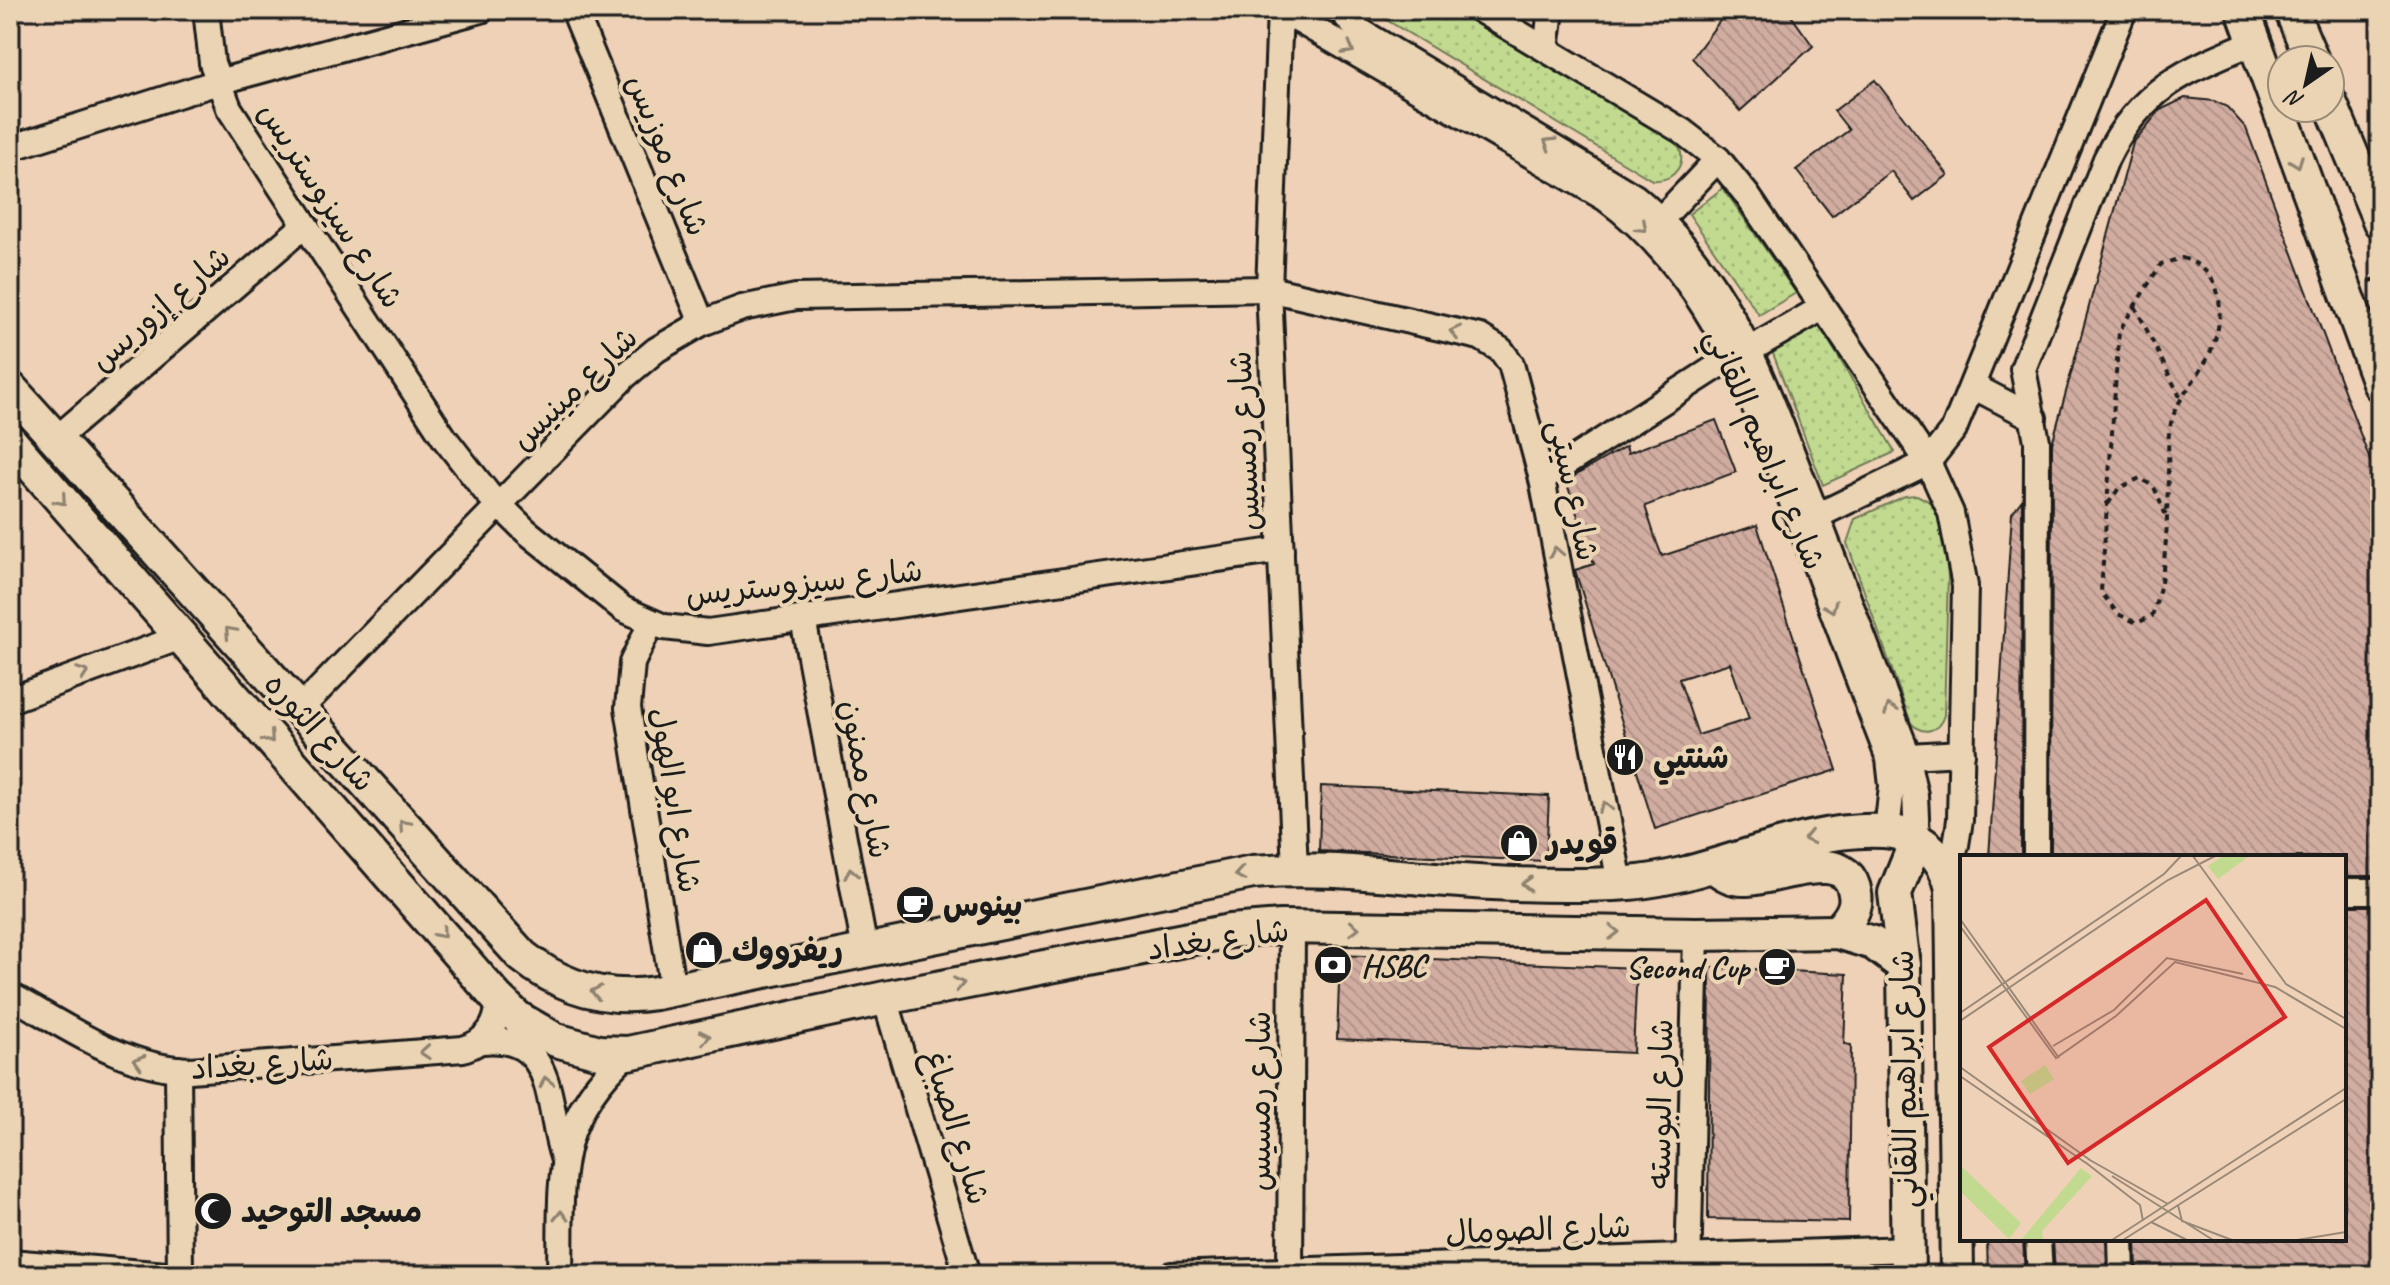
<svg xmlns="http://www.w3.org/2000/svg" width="2390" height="1285" font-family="Caveat,'Playpen Sans Arabic',sans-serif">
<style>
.grass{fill:url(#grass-dots);stroke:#6f7b56;stroke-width:2}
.building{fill:url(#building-back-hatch);stroke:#1c1c1c;stroke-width:2;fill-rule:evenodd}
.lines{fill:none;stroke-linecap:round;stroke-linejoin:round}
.minor-casing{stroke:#1c1c1c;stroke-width:30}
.major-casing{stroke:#1c1c1c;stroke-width:38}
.path{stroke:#1c1c1c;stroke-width:4;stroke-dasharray:6 6;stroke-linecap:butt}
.minor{stroke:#ead4b3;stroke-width:24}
.major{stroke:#ead4b3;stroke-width:32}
.oneway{stroke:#8d816f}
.labels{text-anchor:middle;stroke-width:8;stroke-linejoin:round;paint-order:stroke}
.street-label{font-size:32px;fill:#1c1c1c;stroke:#ead4b3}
.poi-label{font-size:32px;font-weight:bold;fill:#1c1c1c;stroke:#ead4b3;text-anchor:start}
.inset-road{fill:none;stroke:#9a8978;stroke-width:2}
.view{fill:#d62828;fill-opacity:0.15;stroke:#d62828;stroke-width:4}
.inset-edge{fill:none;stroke:#1c1c1c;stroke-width:4}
</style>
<defs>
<pattern id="grass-dots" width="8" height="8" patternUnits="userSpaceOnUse" patternTransform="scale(2)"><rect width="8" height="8" fill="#c2da90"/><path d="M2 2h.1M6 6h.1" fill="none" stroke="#a6ba7c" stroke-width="1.8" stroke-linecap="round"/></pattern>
<pattern id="building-back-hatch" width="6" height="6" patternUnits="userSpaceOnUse" patternTransform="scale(2)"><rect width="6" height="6" fill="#d1aca0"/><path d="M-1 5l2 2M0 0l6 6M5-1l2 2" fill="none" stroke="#b39389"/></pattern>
</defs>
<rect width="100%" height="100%" fill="#eed1b6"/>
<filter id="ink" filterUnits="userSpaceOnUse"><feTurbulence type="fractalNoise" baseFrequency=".0125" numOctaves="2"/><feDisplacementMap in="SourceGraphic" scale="16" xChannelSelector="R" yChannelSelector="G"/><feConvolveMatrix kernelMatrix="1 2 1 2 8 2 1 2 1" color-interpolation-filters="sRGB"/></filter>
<g filter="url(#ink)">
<g class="grass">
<path d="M1370,10H1458L1677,142C1688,162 1676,182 1652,180Z"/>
<polygon points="1723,188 1796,293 1759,315 1689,214"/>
<polygon points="1820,326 1895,452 1823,485 1771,348"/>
<path d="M1905,496L1917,495L1934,504L1943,528L1948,576L1944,715C1939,732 1923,736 1911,723L1847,543L1855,519Z"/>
</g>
<g class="building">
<polygon points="1728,10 1787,10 1813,46 1740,111 1692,58"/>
<polygon points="1875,80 1948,175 1914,201 1891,171 1832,216 1796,170 1849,130 1834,111"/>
<polygon points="2185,98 2214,101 2227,107 2246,128 2380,487 2380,876 2344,876 2344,857 2051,857 2052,444 2133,143 2160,110"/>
<path d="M1716,420L1736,472L1645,506L1657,543L1662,556L1757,525L1837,770L1655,829L1575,570L1594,564L1566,481L1626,446L1628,453ZM1730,663L1749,719L1698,735L1679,679Z"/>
<polygon points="2022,500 2021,857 1989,857 2012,513"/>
<polygon points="1321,786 1549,796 1546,861 1319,851"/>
<polygon points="2344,906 2380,906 2380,1275 2137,1275 2136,1239 2344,1239"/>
<polygon points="1340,955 1637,968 1633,1053 1337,1039"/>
<polygon points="1710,967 1847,974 1844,1044 1851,1045 1849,1222 1708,1219"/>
<polygon points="1987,1239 2023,1239 2025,1275 1988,1275"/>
<polygon points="2053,1239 2106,1239 2107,1275 2055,1275"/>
</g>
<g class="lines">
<defs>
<g id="minor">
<polyline points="206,10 212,63 229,108 445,439 488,494 526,531 623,609 664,627 708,632 1281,550"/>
<polyline points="574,10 702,323"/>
<polyline points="1280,10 1269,289 1295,869"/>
<path d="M1281,10L1605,198C1714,278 1755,405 1801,526C1830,604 1859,682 1889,759L1892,786L1887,831"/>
<path d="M1341,10L1357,29L1635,197C1722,269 1759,369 1799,471C1835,561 1868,653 1904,745L1915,795L1917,839"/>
<polyline points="1480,10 1682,131 1718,159 1747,195 1928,462 1951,513 1965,586 1960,820 1956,845 1947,872"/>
<polyline points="1546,49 1551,10"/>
<polyline points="10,148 218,82 481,10"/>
<polyline points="1661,219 1718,159"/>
<polyline points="1751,349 1822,308"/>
<polyline points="1973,386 2034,418"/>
<polyline points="55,440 305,225"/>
<polyline points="1542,479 1732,357"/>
<polyline points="1817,516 1928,462 1954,429 2124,10"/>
<polyline points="803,619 865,950"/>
<polyline points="651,623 632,663 628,708 673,990"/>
<polyline points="10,700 181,637"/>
<polyline points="300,709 625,376 656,350 702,323 742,308 796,297 1269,289 1480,337 1501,350 1511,364 1542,479 1620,883"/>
<polyline points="1908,756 1962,753"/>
<path d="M2036,857L2037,441L2023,369L2106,159C2140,89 2186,70 2254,42"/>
<polyline points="2344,891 2380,891"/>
<path d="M10,995C66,1026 123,1068 190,1070L463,1049C486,1042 501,1023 497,998"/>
<polyline points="885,998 967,1275"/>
<path d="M481,1041C558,1033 546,1108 563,1157"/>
<polyline points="178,1069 180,1275"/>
<polyline points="2038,1239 2040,1275"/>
<polyline points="2121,1239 2122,1275"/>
<polyline points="10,1262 167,1275"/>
<path d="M560,1275C562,1181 551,1122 628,1053"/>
<polyline points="1171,1275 1908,1249"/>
<polyline points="1290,1275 1292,926"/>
<polyline points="1688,1275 1696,934"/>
</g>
<g id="major">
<polyline points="2243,10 2380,385"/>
<polyline points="2291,10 2312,60"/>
<polyline points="2330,102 2380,222"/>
<path d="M10,388L522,956C562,988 606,1001 656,993L1253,872C1310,867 1365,873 1422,878C1491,884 1561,888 1629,883C1717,876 1796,826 1884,831C1919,833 1945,855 1952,889L1957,1275"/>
<polyline points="10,441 497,998 518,1018 556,1040 599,1052 628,1053 885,998 1230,931 1281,927 1696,934 1837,932 1873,943 1904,966"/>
<path d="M1715,867C1723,874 1732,879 1743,879C1773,881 1848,842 1855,894C1858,909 1847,922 1837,932"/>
<polyline points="1908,1275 1904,966 1895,893 1917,839"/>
</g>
</defs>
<use href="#minor" class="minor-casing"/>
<use href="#major" class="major-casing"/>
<g class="path">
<path d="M2182,258C2226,270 2226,317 2210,353C2198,380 2175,398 2170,428C2167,441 2169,457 2168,471C2167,520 2168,569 2152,616L2137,623L2118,614L2101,592L2119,331L2161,264Z"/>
<polyline points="2370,281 2380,278"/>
<polyline points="2135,306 2180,397"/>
<polyline points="2108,504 2119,488 2140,478 2154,487 2166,516"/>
</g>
<use href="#minor" class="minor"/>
<use href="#major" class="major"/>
</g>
<defs><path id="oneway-chevron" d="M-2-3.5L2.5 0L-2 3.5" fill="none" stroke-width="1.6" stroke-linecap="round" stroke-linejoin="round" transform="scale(2)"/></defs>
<g class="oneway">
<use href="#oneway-chevron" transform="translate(1349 49) rotate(30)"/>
<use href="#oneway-chevron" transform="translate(1549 143) rotate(-149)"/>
<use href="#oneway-chevron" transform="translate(2297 162) rotate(70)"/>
<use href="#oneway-chevron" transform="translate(1642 227) rotate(42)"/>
<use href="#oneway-chevron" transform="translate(1455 332) rotate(-167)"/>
<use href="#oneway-chevron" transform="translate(61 500) rotate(49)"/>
<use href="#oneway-chevron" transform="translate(1556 552) rotate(-101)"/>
<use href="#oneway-chevron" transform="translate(1831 607) rotate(69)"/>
<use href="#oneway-chevron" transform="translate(230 632) rotate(-132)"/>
<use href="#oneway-chevron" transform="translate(83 673) rotate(-20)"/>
<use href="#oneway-chevron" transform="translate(1890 709) rotate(-111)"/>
<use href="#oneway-chevron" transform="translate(269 738) rotate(49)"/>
<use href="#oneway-chevron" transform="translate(1605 807) rotate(-101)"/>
<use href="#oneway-chevron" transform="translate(404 825) rotate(-132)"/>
<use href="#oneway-chevron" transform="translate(1809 838) rotate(167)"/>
<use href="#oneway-chevron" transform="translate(851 873) rotate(-101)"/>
<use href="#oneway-chevron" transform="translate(1240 874) rotate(171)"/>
<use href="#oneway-chevron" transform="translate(1527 884) rotate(-178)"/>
<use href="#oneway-chevron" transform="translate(1354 928) rotate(1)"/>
<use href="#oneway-chevron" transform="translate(1614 932) rotate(1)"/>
<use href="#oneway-chevron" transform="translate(441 933) rotate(49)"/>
<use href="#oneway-chevron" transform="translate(959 984) rotate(-11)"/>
<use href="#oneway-chevron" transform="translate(596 992) rotate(-169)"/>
<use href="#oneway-chevron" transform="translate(705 1037) rotate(-12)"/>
<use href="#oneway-chevron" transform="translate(425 1052) rotate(176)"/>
<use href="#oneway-chevron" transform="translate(139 1061) rotate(-163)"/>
<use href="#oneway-chevron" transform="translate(546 1082) rotate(-104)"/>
<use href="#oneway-chevron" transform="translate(561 1216) rotate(-89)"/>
</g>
</g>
<defs>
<symbol id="restaurant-disc" viewBox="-11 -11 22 22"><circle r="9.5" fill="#1c1c1c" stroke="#ead4b3"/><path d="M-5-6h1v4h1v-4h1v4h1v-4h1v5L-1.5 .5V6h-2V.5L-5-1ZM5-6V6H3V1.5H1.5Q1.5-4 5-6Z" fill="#fff"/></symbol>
<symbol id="shop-disc" viewBox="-11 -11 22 22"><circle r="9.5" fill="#1c1c1c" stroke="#ead4b3"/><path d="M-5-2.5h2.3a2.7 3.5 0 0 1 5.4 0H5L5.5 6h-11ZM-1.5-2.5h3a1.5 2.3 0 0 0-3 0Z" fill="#fff"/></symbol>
<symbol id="cafe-disc" viewBox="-11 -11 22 22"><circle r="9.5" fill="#1c1c1c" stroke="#ead4b3"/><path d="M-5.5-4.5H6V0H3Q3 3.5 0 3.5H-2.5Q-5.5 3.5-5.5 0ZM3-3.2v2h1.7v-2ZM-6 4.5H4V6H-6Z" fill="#fff"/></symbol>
<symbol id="bank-disc" viewBox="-11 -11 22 22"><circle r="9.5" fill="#1c1c1c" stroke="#ead4b3"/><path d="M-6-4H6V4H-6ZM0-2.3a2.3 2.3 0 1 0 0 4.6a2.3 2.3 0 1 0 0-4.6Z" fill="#fff"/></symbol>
<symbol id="mosque-disc" viewBox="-11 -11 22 22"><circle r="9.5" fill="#1c1c1c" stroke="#ead4b3"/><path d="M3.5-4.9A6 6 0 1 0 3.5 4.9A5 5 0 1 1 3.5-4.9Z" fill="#fff"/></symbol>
</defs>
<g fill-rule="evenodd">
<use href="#restaurant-disc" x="1603" y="735" width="44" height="44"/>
<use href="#shop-disc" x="1497" y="821" width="44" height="44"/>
<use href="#cafe-disc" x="893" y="883" width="44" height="44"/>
<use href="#shop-disc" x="682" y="928" width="44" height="44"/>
<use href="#bank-disc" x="1311" y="943" width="44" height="44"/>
<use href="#cafe-disc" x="1755" y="945" width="44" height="44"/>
<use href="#mosque-disc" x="191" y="1189" width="44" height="44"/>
</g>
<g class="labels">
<g class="street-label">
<text transform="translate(668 155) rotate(68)" y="11">شارع موزيس</text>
<text transform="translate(331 205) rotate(57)" y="11">شارع سيزوستريس</text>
<text transform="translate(160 308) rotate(-41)" y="11">شارع إزوريس</text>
<text transform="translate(574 388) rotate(-44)" y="11">شارع مينيس</text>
<text transform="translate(1244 441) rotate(-93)" y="11">شارع رمسيس</text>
<text transform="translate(1766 449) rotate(67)" y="11">شارع ابراهيم اللقاني</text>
<text transform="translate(1574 490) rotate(78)" y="11">شارع سيتى</text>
<text transform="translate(804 582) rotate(-6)" y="11">شارع سيزوستريس</text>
<text transform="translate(320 732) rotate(48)" y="11">شارع الثوره</text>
<text transform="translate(866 779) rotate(79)" y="11">شارع ممنون</text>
<text transform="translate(676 800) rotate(81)" y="11">شارع ابو الهول</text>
<text transform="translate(1218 939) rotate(-8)" y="11">شارع بغداد</text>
<text transform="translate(262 1063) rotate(-4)" y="11">شارع بغداد</text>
<text transform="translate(1904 1079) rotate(-91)" y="11">شارع ابراهيم اللقاني</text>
<text transform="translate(1259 1101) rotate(-90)" y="11">شارع رمسيس</text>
<text transform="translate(1660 1104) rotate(-89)" y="11">شارع البوسته</text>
<text transform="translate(957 1127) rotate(73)" y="11">شارع الصباغ</text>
<text transform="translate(1538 1229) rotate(-2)" y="11">شارع الصومال</text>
</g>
<g class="poi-label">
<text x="1653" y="768">شنتيي</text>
<text x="1547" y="854">قويدر</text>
<text x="943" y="916">بينوس</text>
<text x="732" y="961">ريفرووك</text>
<text x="1361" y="976">HSBC</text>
<text x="1749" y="978" text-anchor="end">Second Cup</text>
<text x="241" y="1222">مسجد التوحيد</text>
</g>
</g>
<g transform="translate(1960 855)">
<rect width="386" height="386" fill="#eed1b6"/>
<path d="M85,210L94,224L70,239L61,226ZM0,310L61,368L49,384L0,336ZM121,313L132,321L82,376L83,385H61Z" fill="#c2da90"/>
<path d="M263,1H289L258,24L248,11Z" fill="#c2da90"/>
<path class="inset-road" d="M233,1L326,129L386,164M0,64L99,203M0,71L96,203L156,161L215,107L315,132L386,174M0,158L204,19L221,1M0,166L208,25L255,1M93,191L154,155L207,103L283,119M0,212L130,305M0,221L126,308M128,304L208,349M125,307L180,350L183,366M152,321L253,385M218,350L222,366L272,385M191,367L227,385M152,385L386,233M163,385L386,244M337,385L386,377"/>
<path class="view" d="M246,45L325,162L108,308L29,192Z"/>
<rect width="386" height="386" class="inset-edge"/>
</g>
<rect width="2390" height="1285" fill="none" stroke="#ead4b3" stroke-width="40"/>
<rect x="20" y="20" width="2350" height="1245" fill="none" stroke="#1c1c1c" stroke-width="3" filter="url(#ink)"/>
<g transform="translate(2306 84) rotate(214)"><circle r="38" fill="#ead4b3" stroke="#988a77" stroke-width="2"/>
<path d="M0-6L14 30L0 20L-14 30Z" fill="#1c1c1c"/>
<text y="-12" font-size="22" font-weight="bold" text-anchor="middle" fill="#1c1c1c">N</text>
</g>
</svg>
